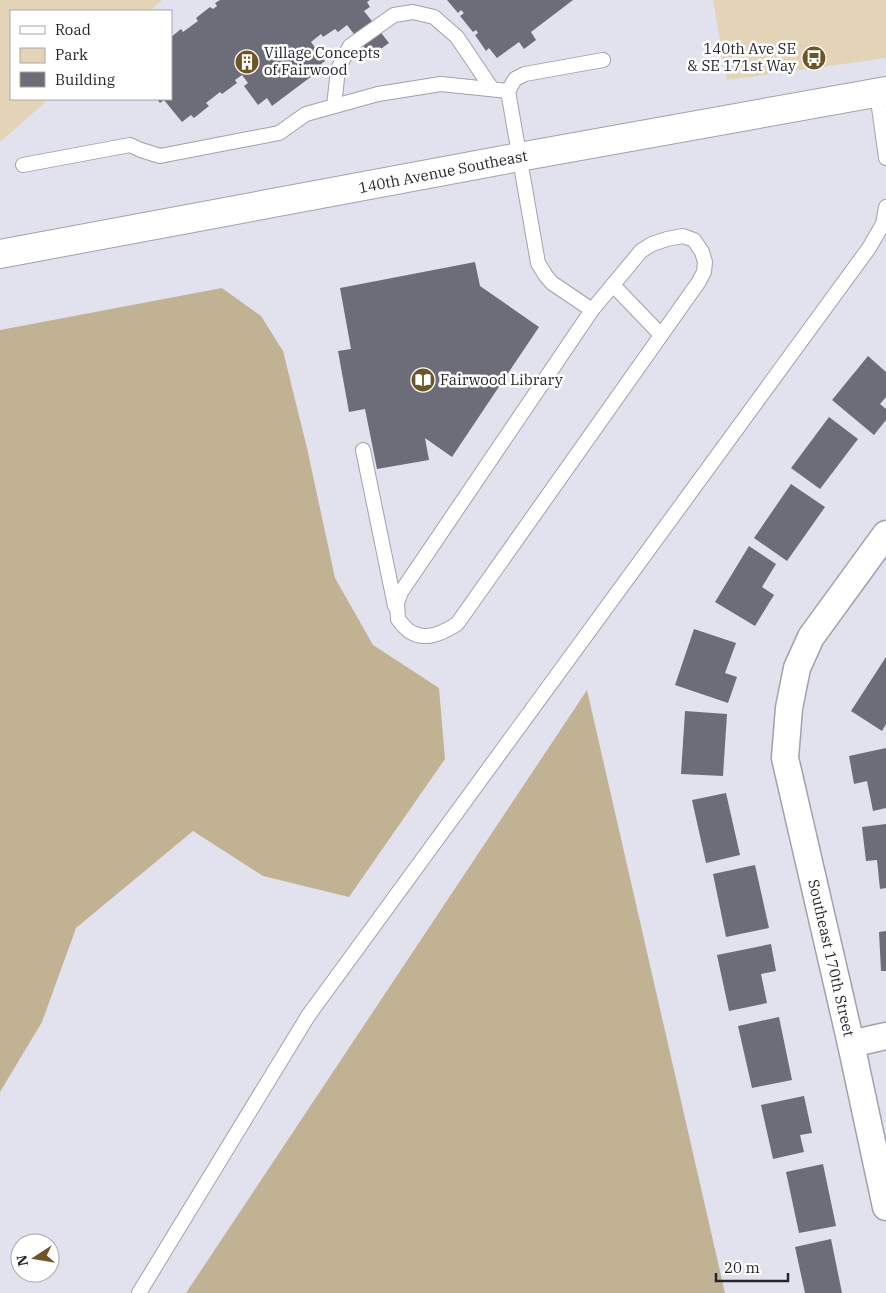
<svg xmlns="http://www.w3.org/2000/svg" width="886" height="1293" font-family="'IBM Plex Serif',serif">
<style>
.green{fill:#e4d4b7}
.forest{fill:#c2b294}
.building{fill:#6c6d78}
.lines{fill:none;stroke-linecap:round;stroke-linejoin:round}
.lane-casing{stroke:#9fa1ac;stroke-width:16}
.street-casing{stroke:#9fa1ac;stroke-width:29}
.secondary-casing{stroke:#9fa1ac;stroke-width:30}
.lane{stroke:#fff;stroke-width:14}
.street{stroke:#fff;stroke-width:26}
.secondary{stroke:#fff;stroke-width:28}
.labels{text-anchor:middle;stroke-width:5;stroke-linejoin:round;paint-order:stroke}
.poi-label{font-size:15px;fill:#25262a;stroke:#fff;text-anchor:start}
.street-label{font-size:15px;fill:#25262a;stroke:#fff}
</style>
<rect width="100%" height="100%" fill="#e1e2ee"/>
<g class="green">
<polygon points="0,0 162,0 150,11 11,11 11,99 49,99 0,142"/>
<polygon points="713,0 886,0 886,58 727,80"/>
</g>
<g class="forest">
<polygon points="222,288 261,316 283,351 307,448 335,578 373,645 439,688 445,759 349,897 263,876 193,831 76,928 42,1022 0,1092 0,330"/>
<polygon points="587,690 725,1293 186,1293"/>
</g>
<g class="building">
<polygon points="220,0 370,0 367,2 370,7 364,11 389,43 371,56 347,25 338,32 335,29 323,37 321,34 311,42 325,61 321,64 324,67 272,106 267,98 258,105 244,86 248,83 242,75 235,80 237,83 222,94 220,92 206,103 209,106 194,118 191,115 182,122 164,100 160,103 157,99 171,99 171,37 181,29 183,32 198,21 196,18 210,7 213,9 217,6 215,3"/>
<polygon points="447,0 573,0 531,32 536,40 524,49 519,42 497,58 489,48 486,51 475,35 478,33 476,30 473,32 460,16 464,13 461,10 458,13"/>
<polygon points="475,262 480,286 539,327 452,457 425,438 429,460 377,469 365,409 349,412 338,351 351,349 340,288"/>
<polygon points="868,356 886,372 886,397 880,404 886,409 886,420 874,435 832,400"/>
<polygon points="829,417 858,439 820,489 791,468"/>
<polygon points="791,484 825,507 787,561 754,538"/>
<polygon points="749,546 776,564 762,587 774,595 755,626 715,602"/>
<polygon points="694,629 736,643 725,673 737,677 728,703 675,685"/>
<polygon points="886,657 886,724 882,731 851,711"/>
<polygon points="685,711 727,714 723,776 681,774"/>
<polygon points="886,748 886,808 873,811 867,781 854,784 849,756"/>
<polygon points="726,793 740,855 706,863 692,800"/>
<polygon points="886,824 886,888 880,889 877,860 866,861 862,827"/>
<polygon points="755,865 769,928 726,937 713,874"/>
<polygon points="886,931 886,971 881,971 879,932"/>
<polygon points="771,944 776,971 761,974 767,1003 729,1011 717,955"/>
<polygon points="779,1017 792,1080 752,1088 738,1026"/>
<polygon points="804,1096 812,1133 800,1135 804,1152 773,1159 761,1105"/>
<polygon points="823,1164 836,1226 799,1233 786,1172"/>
<polygon points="831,1239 842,1293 805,1293 795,1247"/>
</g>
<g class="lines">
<defs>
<g id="lane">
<polyline points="508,91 515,79 525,74 603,60"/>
<polyline points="877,93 886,158"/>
<polyline points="334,106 338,69 350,46 394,15 413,12 434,17 457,37 492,89"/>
<polyline points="23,165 130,145 141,150 160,156 279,133 306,114 378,94 441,84 508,91 538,263 546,276 552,283 592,310"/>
<path d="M683,236L694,240L702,252L705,262L704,272L698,283L457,624C442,633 426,642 409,631C405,628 401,623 398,619L397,603L401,592L592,310L641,251L652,244L667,239Z"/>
<polyline points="613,285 661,335"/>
<polyline points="363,450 395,606"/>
<polyline points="139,1293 308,1016 869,248 883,224 886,207"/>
</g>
<g id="street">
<polyline points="886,534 811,637 797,668 789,708 785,758 851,1044 886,1207"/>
<polyline points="851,1044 886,1036"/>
</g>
<polyline id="secondary" points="0,254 519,157 886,91"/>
</defs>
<use href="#lane" class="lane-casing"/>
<use href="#street" class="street-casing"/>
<use href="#secondary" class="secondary-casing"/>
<use href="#lane" class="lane"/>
<use href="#street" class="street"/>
<use href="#secondary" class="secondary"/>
</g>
<defs>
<symbol id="bus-disc" viewBox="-11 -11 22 22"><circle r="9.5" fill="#6d5526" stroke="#fff"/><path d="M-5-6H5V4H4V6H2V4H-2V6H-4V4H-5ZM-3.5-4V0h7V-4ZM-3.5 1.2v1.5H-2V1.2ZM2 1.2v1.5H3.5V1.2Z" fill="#fff"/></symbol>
<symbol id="building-disc" viewBox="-11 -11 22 22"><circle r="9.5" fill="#6d5526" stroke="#fff"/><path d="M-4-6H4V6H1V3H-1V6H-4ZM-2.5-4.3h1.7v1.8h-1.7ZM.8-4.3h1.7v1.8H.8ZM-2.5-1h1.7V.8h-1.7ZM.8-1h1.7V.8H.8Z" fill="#fff"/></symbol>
<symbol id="library-disc" viewBox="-11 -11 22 22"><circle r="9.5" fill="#6d5526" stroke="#fff"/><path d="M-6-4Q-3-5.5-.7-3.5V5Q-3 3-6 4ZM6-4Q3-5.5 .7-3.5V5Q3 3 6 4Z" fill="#fff"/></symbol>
</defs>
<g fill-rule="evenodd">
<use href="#bus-disc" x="800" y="44" width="28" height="28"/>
<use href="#building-disc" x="233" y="48" width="28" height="28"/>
<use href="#library-disc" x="409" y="366" width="28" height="28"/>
</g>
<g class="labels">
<g class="poi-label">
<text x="796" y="54" text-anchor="end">140th Ave SE<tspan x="796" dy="17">&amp; SE 171st Way</tspan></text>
<text x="264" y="58">Village Concepts<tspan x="264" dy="17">of Fairwood</tspan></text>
<text x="440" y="385">Fairwood Library</text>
</g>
<g class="street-label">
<text transform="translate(443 172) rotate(-11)" y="5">140th Avenue Southeast</text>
<text transform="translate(831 958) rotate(77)" y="5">Southeast 170th Street</text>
</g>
</g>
<rect x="10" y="10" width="162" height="90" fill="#ffffff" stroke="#a8a8aa"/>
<rect x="20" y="26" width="25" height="8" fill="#ffffff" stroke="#a8a8aa"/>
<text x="55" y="35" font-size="15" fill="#25262a">Road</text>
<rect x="20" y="48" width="25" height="15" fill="#e4d4b7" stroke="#a8a8aa"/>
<text x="55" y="60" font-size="15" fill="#25262a">Park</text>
<rect x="20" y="72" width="25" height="15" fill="#6c6d78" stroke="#a8a8aa"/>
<text x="55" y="85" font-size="15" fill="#25262a">Building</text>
<g transform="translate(35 1258) rotate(258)"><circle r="24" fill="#ffffff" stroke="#a8a8aa"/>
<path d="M0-4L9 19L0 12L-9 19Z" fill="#6d5526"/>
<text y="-8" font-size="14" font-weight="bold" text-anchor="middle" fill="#25262a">N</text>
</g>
<path d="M716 1273v8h72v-8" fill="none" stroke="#25262a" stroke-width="2.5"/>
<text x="724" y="1273" font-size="15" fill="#25262a" stroke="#ffffff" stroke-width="4" paint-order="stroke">20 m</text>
</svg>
